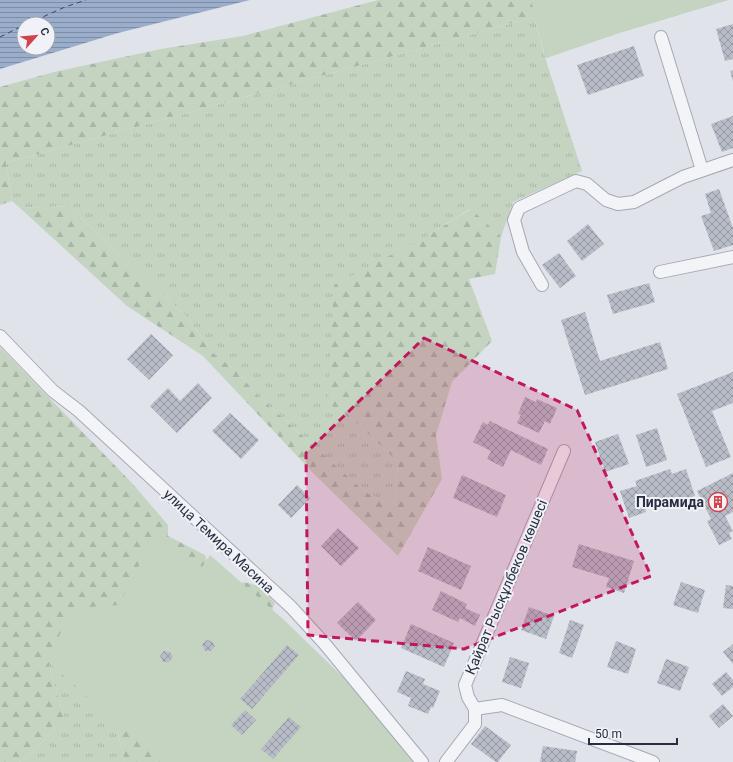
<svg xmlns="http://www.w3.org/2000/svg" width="733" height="762" font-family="Roboto,sans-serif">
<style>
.grass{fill:url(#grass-tufts)}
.forest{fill:url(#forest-firs)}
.park{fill:#c4d4c1}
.water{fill:url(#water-rules);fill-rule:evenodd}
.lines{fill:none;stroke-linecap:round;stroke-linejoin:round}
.ferry{stroke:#314a77;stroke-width:1;stroke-dasharray:5 4;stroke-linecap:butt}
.building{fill:url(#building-cross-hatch)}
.minor-casing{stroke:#a5a9b4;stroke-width:14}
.minor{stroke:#f3f4f8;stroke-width:12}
.marked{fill:#c2185b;fill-opacity:0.2;stroke:#c2185b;stroke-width:3;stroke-dasharray:8 5;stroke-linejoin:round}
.labels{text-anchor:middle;stroke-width:4;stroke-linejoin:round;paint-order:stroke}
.poi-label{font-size:14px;font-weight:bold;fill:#282f42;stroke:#f0f2f7;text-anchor:end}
.street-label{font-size:14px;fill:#282f42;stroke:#f0f2f7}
</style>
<defs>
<pattern id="grass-tufts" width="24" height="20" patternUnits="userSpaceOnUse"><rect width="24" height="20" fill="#c4d4c1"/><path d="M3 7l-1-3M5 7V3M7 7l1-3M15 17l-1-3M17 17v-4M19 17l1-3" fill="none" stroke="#a8b6a7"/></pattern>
<pattern id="forest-firs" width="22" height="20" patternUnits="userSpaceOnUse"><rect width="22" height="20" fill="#c4d4c1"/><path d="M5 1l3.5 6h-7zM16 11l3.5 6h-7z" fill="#a8b6a7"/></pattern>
<pattern id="water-rules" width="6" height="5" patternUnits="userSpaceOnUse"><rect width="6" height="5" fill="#9aadcb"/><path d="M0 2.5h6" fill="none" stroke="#7e8da6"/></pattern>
<pattern id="building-cross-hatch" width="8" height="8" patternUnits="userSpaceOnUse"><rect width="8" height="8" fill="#b7bcc7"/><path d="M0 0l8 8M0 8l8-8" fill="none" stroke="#9599a3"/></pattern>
</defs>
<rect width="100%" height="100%" fill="#e0e3ea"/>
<g class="grass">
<polygon points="534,17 548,67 582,171 513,202 501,237 470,209 429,235 329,403 357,423 398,462 394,506 365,492 255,393 239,373 212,352 187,317 68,206 20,208 12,201 6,163"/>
<polygon points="68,627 150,737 117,730 124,758 123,762 19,762 29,757 64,717 49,665"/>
</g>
<g class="forest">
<polygon points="378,0 728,0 619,33 546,58 534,17 6,163 12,201 0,205 0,87 54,72 161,49 243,36"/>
<polygon points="68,206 187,317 212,352 239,373 255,393 365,492 394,506 398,462 357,423 328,403 334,285 429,235 471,209 501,237 495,274 469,279 492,341 452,382 436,435 442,479 398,556 313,473 203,356 127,306 20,208"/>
<polygon points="0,347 131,482 168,525 168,536 205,555 210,571 232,588 244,582 259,586 275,603 244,679 226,762 123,762 124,758 117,729 150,737 68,627 49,665 64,717 29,757 19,762 0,762"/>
</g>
<g class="park">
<polygon points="531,0 728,0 619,33 546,58"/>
<polygon points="156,532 202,567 210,555 284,620 345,679 415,762 162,762 46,660 74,608 119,605"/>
</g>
<path class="water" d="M0,0H250L118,33L0,69ZM24,24H48V48H24Z"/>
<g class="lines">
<g class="ferry">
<polyline points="27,24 65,7 86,0"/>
<polyline points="0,37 24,25"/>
</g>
</g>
<g class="building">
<polygon points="733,24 733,59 725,61 716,29"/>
<polygon points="634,46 644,76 588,95 577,65"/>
<polygon points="733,70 733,81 730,71"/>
<polygon points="733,116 733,148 722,152 711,124"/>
<polygon points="719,189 733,228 733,245 714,251 701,216 711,213 705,194"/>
<polygon points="588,224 604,244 582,261 567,241"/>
<polygon points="559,253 576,276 560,288 542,265"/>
<polygon points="649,283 655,302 613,314 607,295"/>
<polygon points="585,312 600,361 660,342 668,369 585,395 561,320"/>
<polygon points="151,334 173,355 149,380 127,359"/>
<polygon points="733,372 733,403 712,411 731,457 706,467 677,394"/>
<polygon points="198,383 212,398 177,433 150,406 168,388 180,401"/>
<polygon points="525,397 536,402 537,399 557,408 550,424 545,421 539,433 517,423 521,415 518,414"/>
<polygon points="230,413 259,440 241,459 212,431"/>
<polygon points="490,421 548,449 541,465 511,450 503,467 487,459 491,451 473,442 483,422 488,425"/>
<polygon points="657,428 667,460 646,467 636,435"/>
<polygon points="618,434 629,464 605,472 595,442"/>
<polygon points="670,469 672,474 686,469 695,496 678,501 676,497 645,508 646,512 629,518 620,491 637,486 635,481"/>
<polygon points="733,473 733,512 725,516 733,531 729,533 732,539 719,545 707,521 711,519 697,491"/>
<polygon points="462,475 506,495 497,517 453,498"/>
<polygon points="297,485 310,498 291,518 278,505"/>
<polygon points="338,528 359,548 341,566 321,546"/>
<polygon points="579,544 634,561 624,593 606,587 609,578 572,567"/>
<polygon points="428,547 471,566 461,590 418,571"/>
<polygon points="681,582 705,590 698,613 673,605"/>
<polygon points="726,585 733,586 733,609 723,608"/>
<polygon points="441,591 467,604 465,608 480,615 475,626 460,618 458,622 432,610"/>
<polygon points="358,602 376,620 356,641 337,623"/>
<polygon points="529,607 554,616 546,639 521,630"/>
<polygon points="570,620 584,625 572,658 559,653"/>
<polygon points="411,624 454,643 444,667 401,648"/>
<polygon points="206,640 212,641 215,646 211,651 205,651 202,645"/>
<polygon points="616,641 636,649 628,674 607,667"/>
<polygon points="733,644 733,664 723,652"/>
<polygon points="287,645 299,655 252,709 240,699"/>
<polygon points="164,651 170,652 173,657 169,662 163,662 160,656"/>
<polygon points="510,657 529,663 521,688 502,682"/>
<polygon points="666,659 689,667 680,691 657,683"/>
<polygon points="406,671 425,679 423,684 440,691 433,708 431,707 428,714 408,706 411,698 397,692"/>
<polygon points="726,672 733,680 733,687 722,696 712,684"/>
<polygon points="723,704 733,716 719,728 709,716"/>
<polygon points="245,710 256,720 242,735 231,725"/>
<polygon points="289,717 301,727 273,759 261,749"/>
<polygon points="485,726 511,745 498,762 496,762 471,744"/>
<polygon points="543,746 577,751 575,762 540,762"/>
</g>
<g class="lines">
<defs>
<g id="minor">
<polyline points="661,37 702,170"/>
<polyline points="660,272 733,257"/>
<polyline points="542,285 523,252 514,220 519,208 576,181 587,184 606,200 618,204 634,202 683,177 733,160"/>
<polyline points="0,336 53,391 79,411 291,607 324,643 422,762"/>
<polyline points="475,709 502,705 653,762"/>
<polyline points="446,762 475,724 475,709 468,697 465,685 564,451"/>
</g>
</defs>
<use href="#minor" class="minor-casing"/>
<use href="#minor" class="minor"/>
</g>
<path class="marked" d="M424,338L577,410L651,576L464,649L308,635L306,453Z"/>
<defs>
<symbol id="building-ring" viewBox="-11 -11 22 22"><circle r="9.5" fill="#f0f2f7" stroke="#d2424a" stroke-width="1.5"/><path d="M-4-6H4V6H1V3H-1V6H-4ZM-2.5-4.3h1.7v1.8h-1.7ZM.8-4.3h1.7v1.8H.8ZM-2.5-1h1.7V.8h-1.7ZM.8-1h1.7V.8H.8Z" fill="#d2424a"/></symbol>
</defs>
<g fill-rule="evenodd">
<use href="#building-ring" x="707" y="491" width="22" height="22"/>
</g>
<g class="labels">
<g class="poi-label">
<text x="704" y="507">Пирамида</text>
</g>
<g class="street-label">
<text transform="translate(219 541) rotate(43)" y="5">улица Темира Масина</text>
<text transform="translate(506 587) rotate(-67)" y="5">Қайрат Рысқұлбеков көшесі</text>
</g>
</g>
<g transform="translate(36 36) rotate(63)"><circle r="19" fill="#f0f2f7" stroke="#a0a4af"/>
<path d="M0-3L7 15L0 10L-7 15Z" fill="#d2424a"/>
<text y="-6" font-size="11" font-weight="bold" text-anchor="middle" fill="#282f42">С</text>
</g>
<path d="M589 738v6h88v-6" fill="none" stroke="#282f42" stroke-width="2"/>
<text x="595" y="738" font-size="12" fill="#282f42" stroke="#f0f2f7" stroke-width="3" paint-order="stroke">50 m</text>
</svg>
